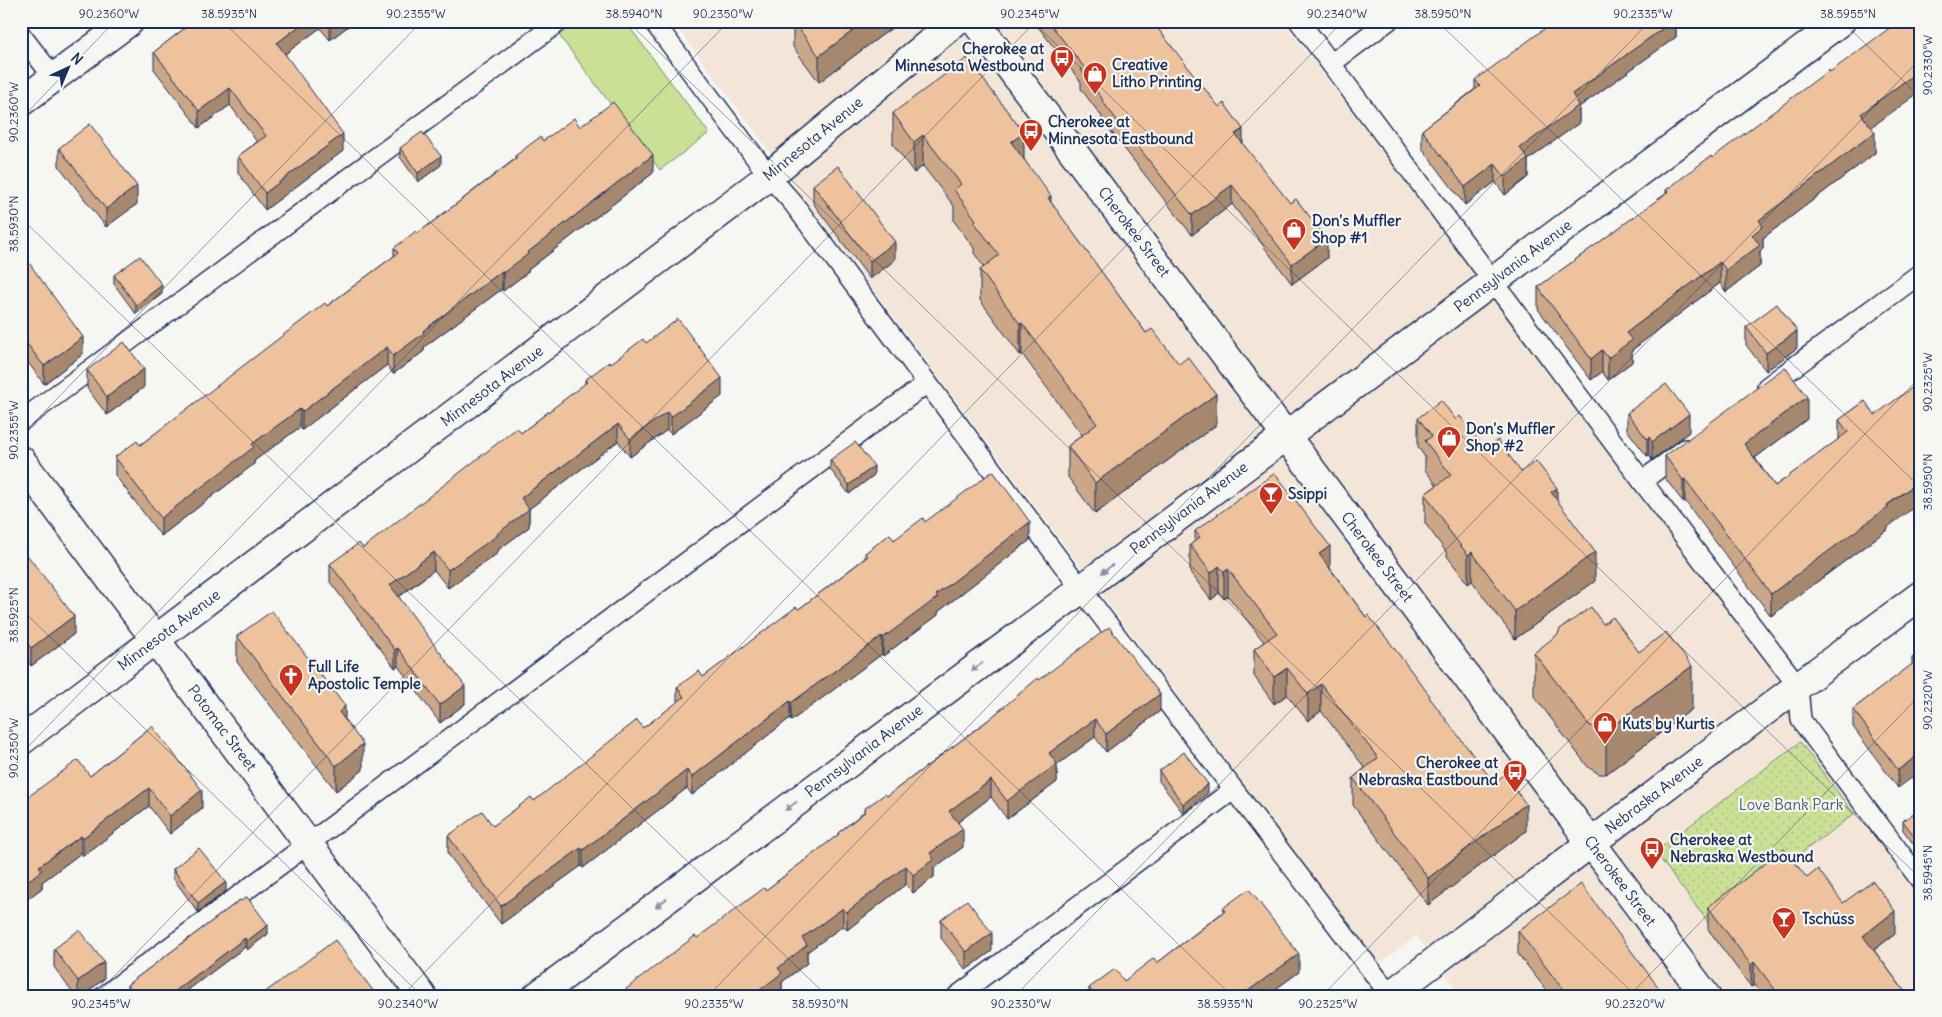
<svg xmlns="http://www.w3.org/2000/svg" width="1942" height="1017" font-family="Delius,sans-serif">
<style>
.built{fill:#f3e6d8}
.green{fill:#c9e095;stroke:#72887a}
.park{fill:url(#park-dots);stroke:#72887a}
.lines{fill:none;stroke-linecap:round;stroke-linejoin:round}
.service-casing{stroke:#1b2f5e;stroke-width:22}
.minor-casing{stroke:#1b2f5e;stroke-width:31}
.tertiary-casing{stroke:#1b2f5e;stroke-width:31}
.service{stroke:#f6f6f2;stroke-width:19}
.minor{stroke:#f6f6f2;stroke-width:28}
.tertiary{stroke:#f6f6f2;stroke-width:28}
.wall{fill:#cca787;stroke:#1b2f5e}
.shaded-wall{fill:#a6886e;stroke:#1b2f5e}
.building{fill:#edc29d;stroke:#1b2f5e}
.oneway{fill:#8892a8}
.ticks{fill:none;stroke:#1b2f5e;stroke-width:1;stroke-opacity:0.45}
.labels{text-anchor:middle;stroke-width:4.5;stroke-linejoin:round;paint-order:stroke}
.poi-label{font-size:15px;font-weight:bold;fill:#1b2f5e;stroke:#f6f6f2;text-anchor:start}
.street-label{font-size:15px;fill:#1b2f5e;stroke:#f6f6f2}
.park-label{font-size:15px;fill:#465b6c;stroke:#f6f6f2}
.neatline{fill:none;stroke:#1b2f5e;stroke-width:2}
.ticks-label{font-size:12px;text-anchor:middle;fill:#1b2f5e}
</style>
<defs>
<pattern id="park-dots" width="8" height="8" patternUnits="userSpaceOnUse" patternTransform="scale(1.25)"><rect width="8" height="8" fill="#c9e095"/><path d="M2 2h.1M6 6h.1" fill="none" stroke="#acc083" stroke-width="1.8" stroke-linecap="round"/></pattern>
</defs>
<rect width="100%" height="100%" fill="#f6f6f2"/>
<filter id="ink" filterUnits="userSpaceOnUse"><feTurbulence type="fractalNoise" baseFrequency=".02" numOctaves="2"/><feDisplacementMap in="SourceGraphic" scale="10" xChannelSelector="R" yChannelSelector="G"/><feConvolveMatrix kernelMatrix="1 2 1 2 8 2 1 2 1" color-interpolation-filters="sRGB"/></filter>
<g filter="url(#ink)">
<polygon class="built" points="672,21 1283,21 1767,659 1801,720 1921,880 1921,996 1461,996 1417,936 1378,964"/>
<polygon class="green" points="576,21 625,21 709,133 660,170 558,34"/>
<polygon class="park" points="1800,742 1854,814 1708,922 1655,852"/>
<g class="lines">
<defs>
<g id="service">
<polyline points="653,21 769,176 793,203 1081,589 1390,995"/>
<polyline points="1299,21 1642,481 1798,686 1801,720 1921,881"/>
<polyline points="21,35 54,78"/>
<polyline points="1332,63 1388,21"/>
<polyline points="1767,387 1921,273"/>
<polyline points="21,421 560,21"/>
<polyline points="1642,481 1685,449"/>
<polyline points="104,996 927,383"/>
<polyline points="957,996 1233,790"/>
</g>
<g id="minor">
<polyline points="21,102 130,21"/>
<polyline points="21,460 422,996"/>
<polyline points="21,741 769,176 956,21"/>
<polyline points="537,996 1841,21"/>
<polyline points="1389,996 1798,686 1921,595"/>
</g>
<polyline id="tertiary" points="975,21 1706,996"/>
</defs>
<use href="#service" class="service-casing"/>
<use href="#minor" class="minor-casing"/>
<use href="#tertiary" class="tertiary-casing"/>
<use href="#service" class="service"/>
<use href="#minor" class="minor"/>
<use href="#tertiary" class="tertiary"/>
</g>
<g class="wall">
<polygon points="194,21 355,21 330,40 320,28 285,54 343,151 265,210 238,173 238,156 257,142 230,105 199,128 154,69 154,52"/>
<polygon points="793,21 901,21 819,82 793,47"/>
<polygon points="1035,21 1152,21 1327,258 1292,284 1232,204 1192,235 1102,120 1102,117 1081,89 1081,82 1035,23"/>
<polygon points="1676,21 1676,37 1579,107 1579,123 1528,160 1528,177 1505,195 1495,182 1465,205 1422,148 1422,130 1475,89 1475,80"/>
<polygon points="893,113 1024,159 1051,203 1146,333 1216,425 1095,514 1068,477 1068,446 1082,435 1022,354 1020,355 980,300 980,270 984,267 974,253 974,248 954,221 954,206 923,166 914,173 893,144"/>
<polygon points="580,127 653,173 528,270 528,272 503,291 502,289 424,347 424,351 393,374 387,365 302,430 300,427 254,461 254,464 161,536 115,475 115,457 140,445 394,256 394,248 418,233 515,159 515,156 543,141"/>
<polygon points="1872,128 1875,153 1763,238 1763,248 1760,251 1760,266 1726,292 1720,283 1632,350 1632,362 1608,380 1602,372 1591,380 1538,309 1538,287 1666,194 1666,190 1712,158"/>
<polygon points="59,148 137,204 106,227 59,166"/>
<polygon points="400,148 441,165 418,182 400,157"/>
<polygon points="813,185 895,260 870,279 813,203"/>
<polygon points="21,252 83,354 44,384 21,353"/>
<polygon points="114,275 162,294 136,314 114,284"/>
<polygon points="1746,327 1797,348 1766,371 1746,345"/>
<polygon points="646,343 722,396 671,434 667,430 630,457 618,441 529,509 529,527 498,550 498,553 448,588 434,570 399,597 465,704 440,723 398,666 395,668 330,582 330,564 363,548 521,433 585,384 585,380 610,364"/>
<polygon points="87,370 144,387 107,415 87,388"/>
<polygon points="1865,401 1888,529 1771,616 1685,501 1683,502 1665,478 1665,456 1807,419 1755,458 1775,486 1839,439 1839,420"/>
<polygon points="1627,413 1689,432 1652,460 1649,455 1647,456 1627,430"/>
<polygon points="1418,418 1456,420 1485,449 1521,472 1557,500 1595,581 1515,639 1472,581 1468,584 1447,556 1447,553 1425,523 1425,494 1437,485 1425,470 1425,457 1418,447"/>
<polygon points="830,460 874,475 849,494 830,469"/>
<polygon points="925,522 1030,540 938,612 938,615 883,656 882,654 791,721 790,718 692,795 687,788 583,868 581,866 501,924 448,854 448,836 493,826 534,801 643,728 677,703 677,687 703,677 799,609 865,558 865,553 894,540"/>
<polygon points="1195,531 1330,568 1366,617 1430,699 1526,831 1428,905 1353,805 1353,778 1365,768 1321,711 1308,721 1287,695 1274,704 1254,676 1254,649 1264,642 1228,596 1224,599 1219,593 1211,600 1190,572 1190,545 1195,541"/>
<polygon points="21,547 74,634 31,666 21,653"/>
<polygon points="1603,624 1639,652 1692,709 1606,774 1599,774 1588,767 1534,696 1534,653"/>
<polygon points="237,636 345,720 363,770 336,791 237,662"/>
<polygon points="1921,651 1898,788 1853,727 1853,709 1912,665 1912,658"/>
<polygon points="1039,680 1160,711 1106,752 1095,737 1057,765 1057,782 1007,819 991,797 958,822 963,847 934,868 934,877 913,893 906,884 847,930 843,926 807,952 807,963 782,982 782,991 775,996 617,996 766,890 838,835 838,833 864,812 864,809 887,796 987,721"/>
<polygon points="152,726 202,808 170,834 149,806 83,856 81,853 42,882 42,888 21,904 90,776"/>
<polygon points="1159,771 1208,793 1183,813 1159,781"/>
<polygon points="1921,808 1920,853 1903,830 1903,821"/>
<polygon points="173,869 226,891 198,912 173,878"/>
<polygon points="1807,878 1843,903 1895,934 1874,950 1908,996 1763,996 1754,985 1751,987 1708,929 1708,907"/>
<polygon points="240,900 268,934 247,950 245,947 180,996 128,996 127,994 127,985"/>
<polygon points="1223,908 1299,972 1266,996 1089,996 1089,988 1124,981 1157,963 1223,912"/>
<polygon points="941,920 992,951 966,970 941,938"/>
<polygon points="1518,931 1665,996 1551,996 1518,954"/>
<polygon points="54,949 104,979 82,996 75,996 54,967"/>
</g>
<g class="shaded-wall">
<polygon points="306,21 320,21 320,28 277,60 277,43"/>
<polygon points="332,21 355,21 330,40 330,23"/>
<polygon points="866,21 901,21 819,82 819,56"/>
<polygon points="1673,21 1676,21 1676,37 1579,107 1579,123 1528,160 1528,177 1505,195 1505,177 1520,148 1572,94"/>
<polygon points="1921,69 1921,91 1861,135 1861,114"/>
<polygon points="230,88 230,105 199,128 199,111"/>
<polygon points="1243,129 1243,148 1235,134"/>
<polygon points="1875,132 1875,153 1763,238 1763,248 1760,251 1760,266 1726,292 1726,270 1752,235 1759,220"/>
<polygon points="1024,133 1024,164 1011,142"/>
<polygon points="343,134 343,151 265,210 265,193"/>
<polygon points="923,135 923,166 914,173 914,142"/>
<polygon points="653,155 653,173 528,270 528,272 503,291 503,273 527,253"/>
<polygon points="441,156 441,165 418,182 418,173"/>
<polygon points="1495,164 1495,182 1465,205 1465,187"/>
<polygon points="1232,185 1232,204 1192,235 1192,215"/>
<polygon points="137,186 137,204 106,227 106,209"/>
<polygon points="1051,196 1051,227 1048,198"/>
<polygon points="1327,239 1327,258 1292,284 1292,264"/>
<polygon points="895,242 895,260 870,279 870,261"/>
<polygon points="1720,262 1720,283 1632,350 1632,362 1608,380 1608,358 1626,333"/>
<polygon points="502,271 502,289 424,347 424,351 393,374 393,356 423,331"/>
<polygon points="162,285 162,294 136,314 136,305"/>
<polygon points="1022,323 1022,354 1020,355 1020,324"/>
<polygon points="1797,331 1797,348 1766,371 1766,353"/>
<polygon points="83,337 83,354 44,384 44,366"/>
<polygon points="387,347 387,365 302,430 302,412"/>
<polygon points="1602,350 1602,372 1591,380 1591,359"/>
<polygon points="144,369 144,387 107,415 107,397"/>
<polygon points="722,378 722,396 671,434 671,417"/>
<polygon points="1216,394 1216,425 1095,514 1095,483"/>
<polygon points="1807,397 1807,419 1744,466 1744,444"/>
<polygon points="300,409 300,427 254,461 254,464 161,536 161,518 252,444"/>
<polygon points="667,412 667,430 630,457 630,439"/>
<polygon points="1689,414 1689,432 1652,460 1652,442"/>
<polygon points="618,424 618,441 529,509 529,527 498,550 498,553 448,588 448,570 497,534 521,498"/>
<polygon points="1649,437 1649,455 1647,456 1647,439"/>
<polygon points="874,466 874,475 849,494 849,485"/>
<polygon points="1685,479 1685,501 1683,502 1683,480"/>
<polygon points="1921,480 1921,502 1888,527 1888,529 1771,616 1771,594"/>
<polygon points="1557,488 1557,517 1551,492"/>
<polygon points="1030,522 1030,540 938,612 938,615 883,656 883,638 936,595"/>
<polygon points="1330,546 1330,573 1319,554"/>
<polygon points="434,552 434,570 390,603 390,585"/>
<polygon points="1472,552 1472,581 1468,584 1468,555"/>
<polygon points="1595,552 1595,581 1515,639 1515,611"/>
<polygon points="1219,566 1219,593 1211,600 1211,573"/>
<polygon points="1228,569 1228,596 1224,599 1224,572"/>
<polygon points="74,616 74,634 31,666 31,648"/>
<polygon points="882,636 882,654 791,721 791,703"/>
<polygon points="398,648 398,666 395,668 395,650"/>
<polygon points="1692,666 1692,709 1606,774 1606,731"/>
<polygon points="1287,668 1287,695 1274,704 1274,677"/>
<polygon points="1321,684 1321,711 1308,721 1308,694"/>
<polygon points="465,686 465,704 440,723 440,705"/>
<polygon points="1160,694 1160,711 1106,752 1106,734"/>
<polygon points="790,701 790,718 692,795 692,777"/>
<polygon points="345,706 345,732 339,712"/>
<polygon points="1095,719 1095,737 1057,765 1057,782 1007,819 1007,801 1049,753"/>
<polygon points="363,744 363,770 336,791 336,766"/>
<polygon points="1921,753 1921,771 1898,788 1898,770"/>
<polygon points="687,770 687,788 583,868 583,850"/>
<polygon points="991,780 991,797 949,829 949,811"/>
<polygon points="1208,784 1208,793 1183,813 1183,804"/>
<polygon points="149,788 149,806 83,856 83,838"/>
<polygon points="202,790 202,808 170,834 170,816"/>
<polygon points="1526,804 1526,831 1428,905 1428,878"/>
<polygon points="963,829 963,847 934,868 934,877 913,893 913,875 930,853"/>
<polygon points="81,836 81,853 42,882 42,888 21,904 21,886 39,866"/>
<polygon points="581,848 581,866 501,924 501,906"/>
<polygon points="906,866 906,884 847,930 847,912"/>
<polygon points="226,882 226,891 198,912 198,903"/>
<polygon points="843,908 843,926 807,952 807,963 782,982 782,991 775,996 752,996 778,968 802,938"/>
<polygon points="1895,911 1895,934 1863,958 1863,936"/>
<polygon points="268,925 268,934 247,950 247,941"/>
<polygon points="992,933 992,951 966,970 966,952"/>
<polygon points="245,938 245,947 180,996 172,996 174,992"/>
<polygon points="1299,954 1299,972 1266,996 1241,996"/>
<polygon points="104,962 104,979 82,996 78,996 78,981"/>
<polygon points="1754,962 1754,985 1751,987 1751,965"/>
</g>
<g class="building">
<polygon points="194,21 306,21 277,43 343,134 265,193 238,156 266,136 230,88 199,111 154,52"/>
<polygon points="793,21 866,21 819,56"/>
<polygon points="1048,21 1152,21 1219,107 1224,103 1243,129 1235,134 1290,203 1296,199 1327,239 1292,264 1232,185 1192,215 1102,101 1103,100 1081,70 1084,67"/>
<polygon points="1555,21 1673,21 1572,94 1579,105 1520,148 1528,159 1505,177 1495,164 1465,187 1422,130 1480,86 1475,80"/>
<polygon points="1899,21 1921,21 1921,69 1861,114 1875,132 1759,220 1763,226 1752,235 1760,245 1726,270 1720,262 1626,333 1632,340 1608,358 1602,350 1591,359 1538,287 1668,192 1666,190 1711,156 1712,158 1829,70 1830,72"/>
<polygon points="967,58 1024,133 1011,142 1051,196 1048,198 1146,333 1152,329 1179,364 1188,357 1216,394 1095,483 1068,446 1097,424 1022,323 1020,324 980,270 999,255 974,222 976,220 954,190 961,184 923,135 914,142 893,113"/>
<polygon points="613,102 653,155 527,253 528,254 503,273 502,271 423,331 424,333 393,356 387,347 302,412 300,409 252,444 254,447 161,518 115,457 137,441 140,445 325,303 327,306 398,253 394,248 416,231 418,233 517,158 515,156 540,137 543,141 574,118 580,127"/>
<polygon points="90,124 137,186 106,209 59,148"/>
<polygon points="422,132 441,156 418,173 400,148"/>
<polygon points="838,166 895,242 870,261 813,185"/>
<polygon points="21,252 83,337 44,366 21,336"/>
<polygon points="140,256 162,285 136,305 114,275"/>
<polygon points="1777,304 1797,331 1766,353 1746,327"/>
<polygon points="678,319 722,378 671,417 667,412 630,439 618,424 521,498 529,509 497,534 498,535 448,570 434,552 390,585 465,686 440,705 398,648 395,650 330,564 359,543 363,548 517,428 521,433 587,382 585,380 609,362 610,364 643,339 646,343"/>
<polygon points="124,342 144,369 107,397 87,370"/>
<polygon points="1785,367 1807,397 1744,444 1775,486 1848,432 1839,420 1865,401 1875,415 1921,381 1921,480 1887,505 1888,507 1771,594 1685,479 1683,480 1665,456"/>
<polygon points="1666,384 1689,414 1652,442 1649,437 1647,439 1627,413"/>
<polygon points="1441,400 1456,420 1460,416 1485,449 1498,440 1521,472 1536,461 1557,488 1551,492 1595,552 1515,611 1472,552 1468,555 1447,528 1448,527 1425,494 1451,475 1425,441 1432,436 1418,418"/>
<polygon points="855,442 874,466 849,485 830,460"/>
<polygon points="993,471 1030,522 936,595 938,597 883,638 882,636 791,703 790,701 692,777 687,770 583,850 581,848 501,906 448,836 482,811 493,826 531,797 534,801 637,720 643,728 684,697 677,687 699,671 703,677 796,607 799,609 868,556 865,553 890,534 894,540 923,518 925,522"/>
<polygon points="1275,473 1330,546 1319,554 1366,617 1368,615 1391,644 1430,696 1429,697 1494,783 1504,775 1526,804 1428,878 1353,778 1378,758 1321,684 1308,694 1287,668 1274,677 1254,649 1277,633 1228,569 1224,572 1219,566 1211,573 1190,545 1200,537 1195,531"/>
<polygon points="21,547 74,616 31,648 21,635"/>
<polygon points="1591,607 1603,624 1613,617 1639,652 1666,632 1692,666 1606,731 1599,731 1588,724 1534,653 1558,634 1560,629"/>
<polygon points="272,611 345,706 339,712 363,744 336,766 237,636"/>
<polygon points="1109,627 1160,694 1106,734 1095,719 1049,753 1057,764 1007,801 991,780 949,811 963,829 930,853 934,859 913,875 906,866 847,912 843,908 802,938 807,945 778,968 782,973 752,996 617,996 695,936 697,938 764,888 766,890 839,834 838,833 866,811 864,809 885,794 887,796 987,721 1038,678 1039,680"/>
<polygon points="1921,651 1921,753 1898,770 1853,709 1915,662 1912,658"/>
<polygon points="152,726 202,790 170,816 149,788 83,838 81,836 39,866 42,870 21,886 21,802 78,760 90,776"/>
<polygon points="1184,752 1208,784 1183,804 1159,771"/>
<polygon points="1921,808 1921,844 1920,844 1903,821"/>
<polygon points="199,848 226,882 198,903 173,869"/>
<polygon points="1784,849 1807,878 1818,869 1843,903 1873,881 1895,911 1863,936 1908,996 1780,996 1754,962 1751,965 1708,907"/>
<polygon points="1581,884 1665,996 1568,996 1518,931"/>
<polygon points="1249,889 1299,954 1241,996 1095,996 1089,988 1115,969 1124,981 1154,958 1157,963 1225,911 1223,908"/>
<polygon points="247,897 268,925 247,941 245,938 174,992 175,994 172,996 135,996 127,985 240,900 241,901"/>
<polygon points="967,900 992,933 966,952 941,920"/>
<polygon points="79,930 104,962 78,981 54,949"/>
<polygon points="335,940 377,996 260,996"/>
<polygon points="1921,990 1921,996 1913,996"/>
</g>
<defs><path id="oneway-solid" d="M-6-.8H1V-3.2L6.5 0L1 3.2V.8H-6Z" transform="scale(1.25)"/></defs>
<g class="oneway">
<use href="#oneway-solid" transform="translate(1107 569) rotate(143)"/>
<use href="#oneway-solid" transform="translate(977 667) rotate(143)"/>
<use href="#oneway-solid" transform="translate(791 806) rotate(143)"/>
<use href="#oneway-solid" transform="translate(661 903) rotate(143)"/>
</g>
</g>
<path class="ticks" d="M222,21L1232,996M627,21L1636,996M1032,21L1921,879M1437,21L1921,488M1842,21L1921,98M21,119L115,21M21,218L827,996M21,436L422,21M21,609L422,996M21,754L729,21M95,996L1036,21M402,996L1343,21M708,996L1650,21M1015,996L1921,58M1322,996L1921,376M1629,996L1921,694"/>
<defs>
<symbol id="bus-pin" viewBox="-11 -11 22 30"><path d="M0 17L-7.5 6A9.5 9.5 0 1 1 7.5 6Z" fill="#c8321e" stroke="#f6f6f2"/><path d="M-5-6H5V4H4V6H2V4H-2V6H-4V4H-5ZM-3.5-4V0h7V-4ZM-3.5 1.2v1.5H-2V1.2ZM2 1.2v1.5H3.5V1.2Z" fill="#fff"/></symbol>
<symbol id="shop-pin" viewBox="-11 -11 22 30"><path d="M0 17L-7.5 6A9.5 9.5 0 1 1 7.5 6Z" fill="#c8321e" stroke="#f6f6f2"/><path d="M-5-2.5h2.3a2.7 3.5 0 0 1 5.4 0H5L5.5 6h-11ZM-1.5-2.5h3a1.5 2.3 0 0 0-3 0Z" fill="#fff"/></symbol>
<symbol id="bar-pin" viewBox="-11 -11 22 30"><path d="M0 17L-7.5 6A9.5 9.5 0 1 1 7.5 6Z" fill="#c8321e" stroke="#f6f6f2"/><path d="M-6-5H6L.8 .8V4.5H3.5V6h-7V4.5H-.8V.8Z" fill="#fff"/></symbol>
<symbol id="church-pin" viewBox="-11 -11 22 30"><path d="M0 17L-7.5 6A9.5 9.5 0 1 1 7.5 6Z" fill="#c8321e" stroke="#f6f6f2"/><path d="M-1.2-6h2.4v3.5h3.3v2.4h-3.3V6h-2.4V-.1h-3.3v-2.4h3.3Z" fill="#fff"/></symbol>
</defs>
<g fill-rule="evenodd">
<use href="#bus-pin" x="1048" y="44" width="28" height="38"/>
<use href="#shop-pin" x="1081" y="60" width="28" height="38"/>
<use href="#bus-pin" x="1017" y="117" width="28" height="38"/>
<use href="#shop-pin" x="1280" y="216" width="28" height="38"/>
<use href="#shop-pin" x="1435" y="424" width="28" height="38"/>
<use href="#bar-pin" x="1257" y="480" width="28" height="38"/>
<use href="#church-pin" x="277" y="662" width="28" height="38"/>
<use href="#shop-pin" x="1591" y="710" width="28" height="38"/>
<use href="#bus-pin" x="1501" y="758" width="28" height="38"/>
<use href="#bus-pin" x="1638" y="835" width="28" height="38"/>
<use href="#bar-pin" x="1770" y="905" width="28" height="38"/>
</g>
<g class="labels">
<g class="poi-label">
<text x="1044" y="54" text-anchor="end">Cherokee at<tspan x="1044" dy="17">Minnesota Westbound</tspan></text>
<text x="1112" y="70">Creative<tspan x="1112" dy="17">Litho Printing</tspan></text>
<text x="1048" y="127">Cherokee at<tspan x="1048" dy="17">Minnesota Eastbound</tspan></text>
<text x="1312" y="226">Don's Muffler<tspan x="1312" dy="17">Shop #1</tspan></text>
<text x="1466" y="434">Don's Muffler<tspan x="1466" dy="17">Shop #2</tspan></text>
<text x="1288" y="499">Ssippi</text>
<text x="308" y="672">Full Life<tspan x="308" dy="17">Apostolic Temple</tspan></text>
<text x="1622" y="729">Kuts by Kurtis</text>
<text x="1498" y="768" text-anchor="end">Cherokee at<tspan x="1498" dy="17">Nebraska Eastbound</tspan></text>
<text x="1670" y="845">Cherokee at<tspan x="1670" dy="17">Nebraska Westbound</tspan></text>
<text x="1802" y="924">Tschüss</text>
</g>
<g class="street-label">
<text transform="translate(813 139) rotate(-39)" y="5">Minnesota Avenue</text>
<text transform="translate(1134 232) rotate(53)" y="5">Cherokee Street</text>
<text transform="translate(1513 266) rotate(-37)" y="5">Pennsylvania Avenue</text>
<text transform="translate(492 386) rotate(-37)" y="5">Minnesota Avenue</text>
<text transform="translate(1189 508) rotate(-37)" y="5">Pennsylvania Avenue</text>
<text transform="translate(1377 557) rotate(53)" y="5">Cherokee Street</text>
<text transform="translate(169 630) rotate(-37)" y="5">Minnesota Avenue</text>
<text transform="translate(222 728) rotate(53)" y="5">Potomac Street</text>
<text transform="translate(864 751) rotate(-37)" y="5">Pennsylvania Avenue</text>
<text transform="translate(1654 795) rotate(-37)" y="5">Nebraska Avenue</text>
<text transform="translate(1620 881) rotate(53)" y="5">Cherokee Street</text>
</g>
<g class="park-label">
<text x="1791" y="810">Love Bank Park</text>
</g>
</g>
<rect width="1942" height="1017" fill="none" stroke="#f6f6f2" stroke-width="55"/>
<g transform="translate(68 68) rotate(44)" stroke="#f6f6f2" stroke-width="4" paint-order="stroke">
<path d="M0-4L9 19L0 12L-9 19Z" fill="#1b2f5e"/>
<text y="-8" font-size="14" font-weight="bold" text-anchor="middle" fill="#1b2f5e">N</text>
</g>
<rect x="28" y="28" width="1886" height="962" class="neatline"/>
<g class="ticks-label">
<text x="109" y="18">90.2360°W</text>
<text x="229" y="18">38.5935°N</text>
<text x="416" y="18">90.2355°W</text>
<text x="634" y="18">38.5940°N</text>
<text x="723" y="18">90.2350°W</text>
<text x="1030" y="18">90.2345°W</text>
<text x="1337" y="18">90.2340°W</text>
<text x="1443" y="18">38.5950°N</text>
<text x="1643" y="18">90.2335°W</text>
<text x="1848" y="18">38.5955°N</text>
<text transform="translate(1928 65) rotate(-90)" y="4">90.2330°W</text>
<text transform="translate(14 112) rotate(-90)" y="4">90.2360°W</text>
<text transform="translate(14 224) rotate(-90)" y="4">38.5930°N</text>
<text transform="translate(1928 382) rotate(-90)" y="4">90.2325°W</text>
<text transform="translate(14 430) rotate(-90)" y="4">90.2355°W</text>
<text transform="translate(1928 482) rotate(-90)" y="4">38.5950°N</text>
<text transform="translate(14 615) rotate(-90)" y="4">38.5925°N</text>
<text transform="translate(1928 700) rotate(-90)" y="4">90.2320°W</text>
<text transform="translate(14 748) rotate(-90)" y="4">90.2350°W</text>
<text transform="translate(1928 873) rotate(-90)" y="4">38.5945°N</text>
<text x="101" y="1008">90.2345°W</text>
<text x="408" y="1008">90.2340°W</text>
<text x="714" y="1008">90.2335°W</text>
<text x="820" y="1008">38.5930°N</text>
<text x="1021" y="1008">90.2330°W</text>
<text x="1225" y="1008">38.5935°N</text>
<text x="1328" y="1008">90.2325°W</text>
<text x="1635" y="1008">90.2320°W</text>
</g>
</svg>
